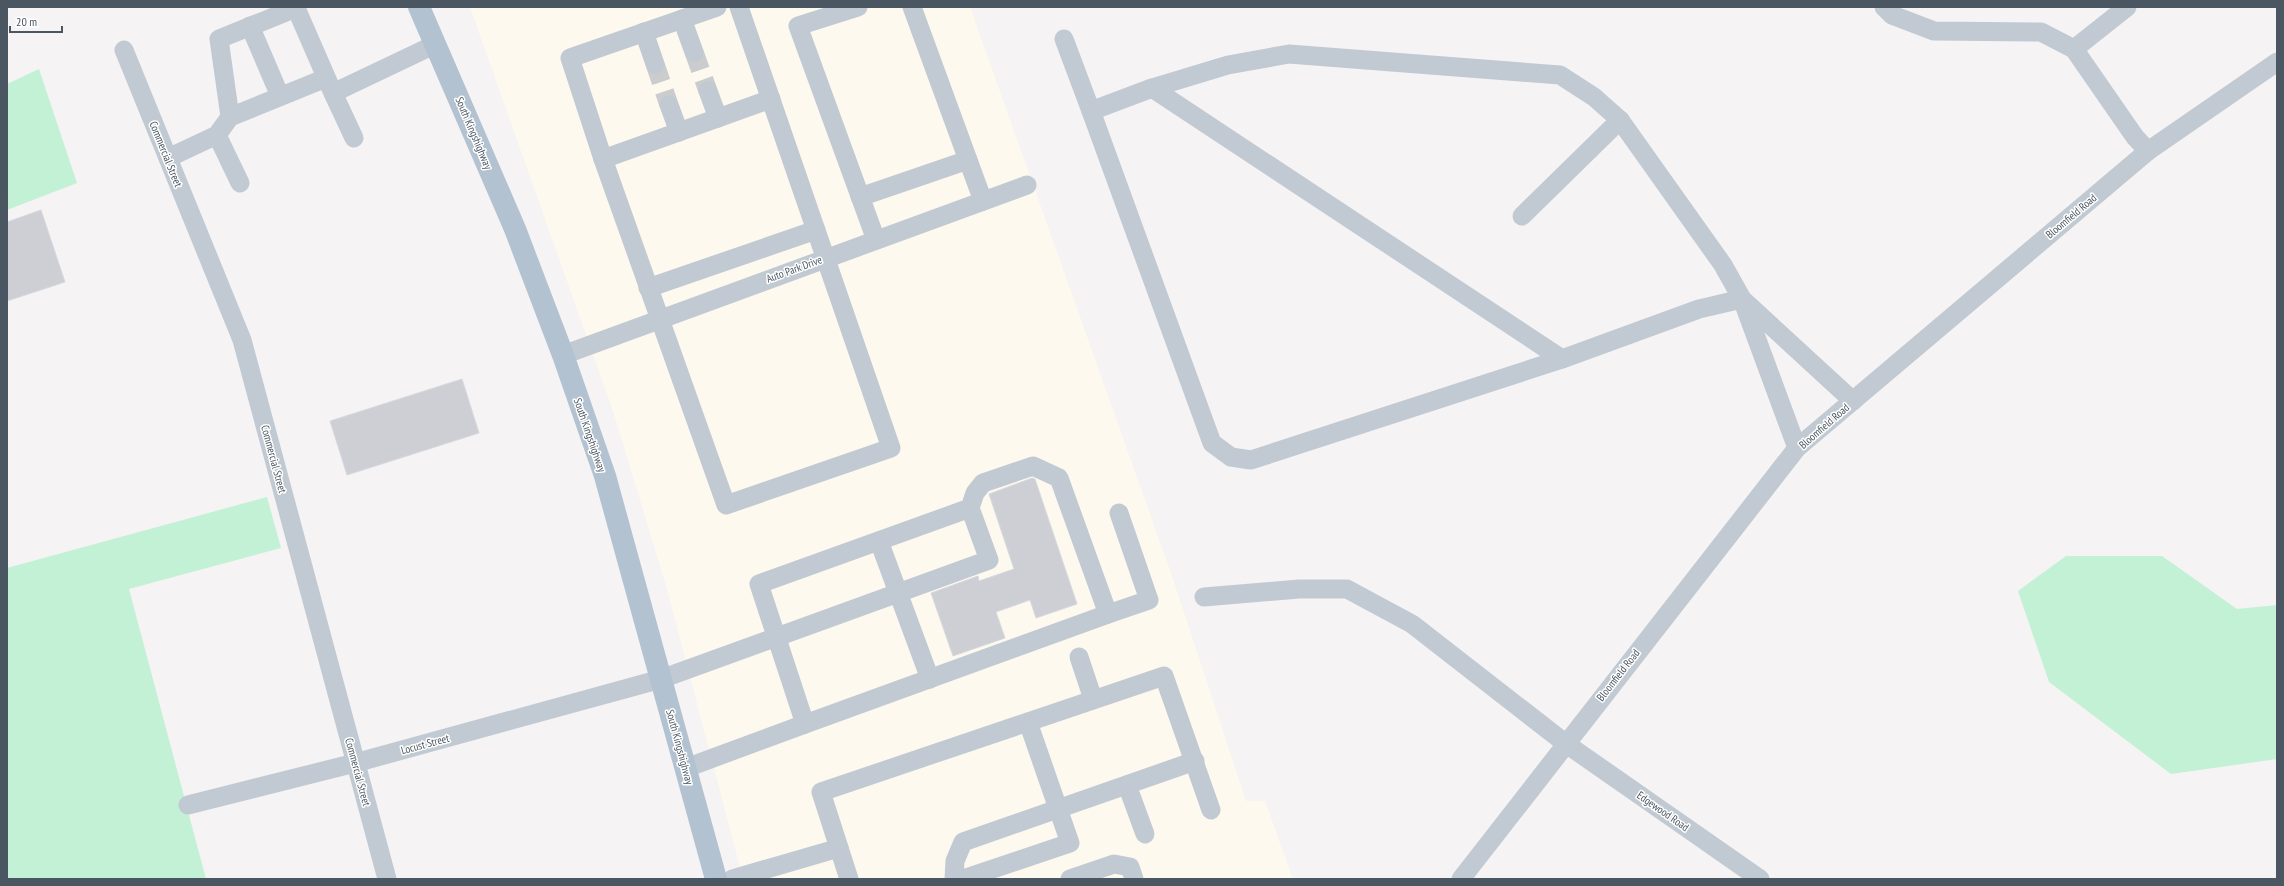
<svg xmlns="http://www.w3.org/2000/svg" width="2284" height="886" font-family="'PT Sans Narrow',sans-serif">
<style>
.commercial{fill:#fdf9ef}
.green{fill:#c3f1d5}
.building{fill:#cdcfd5;stroke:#d7d9de}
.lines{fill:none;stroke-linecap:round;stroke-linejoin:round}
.minor-tunnel{stroke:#caccce;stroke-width:19;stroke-dasharray:19 10;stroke-linecap:butt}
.minor{stroke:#c1cad2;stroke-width:19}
.major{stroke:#b3c2d1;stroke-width:22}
.labels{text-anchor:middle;stroke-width:3;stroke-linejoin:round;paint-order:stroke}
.street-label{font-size:11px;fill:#4a5661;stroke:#fff}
</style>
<rect width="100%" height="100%" fill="#f5f3f3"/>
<polygon class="commercial" points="470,7 970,7 1172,576 1246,801 1265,801 1293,879 743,879 667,589 614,414"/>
<g class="green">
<polygon points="39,69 77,183 7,210 7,84"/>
<polygon points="267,497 281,548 129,589 206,879 7,879 7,568"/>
<polygon points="2066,556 2162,556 2237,609 2277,605 2277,759 2171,774 2049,682 2018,591"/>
</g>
<g class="building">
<polygon points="41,210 65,282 7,301 7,222"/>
<polygon points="462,379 479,433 347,475 330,421"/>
<polygon points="1032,478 1035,479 1077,604 1036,618 1030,600 996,612 1005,638 953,656 931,593 978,576 979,581 1014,569 989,494"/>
</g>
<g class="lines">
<g class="minor-tunnel">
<polyline points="694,52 708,91"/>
<polyline points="655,64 669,105"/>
</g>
<g class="minor">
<polyline points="717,7 570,58 603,159 726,505 891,448 739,7"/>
<polyline points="858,7 798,26 876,240"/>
<polyline points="912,7 983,201"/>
<polyline points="1884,7 1892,15 1934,31 2041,32 2074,49 2135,137 2148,151"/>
<polyline points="682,19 694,52"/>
<polyline points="250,26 280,96"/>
<polyline points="644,32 655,64"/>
<polyline points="1064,39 1091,111"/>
<polyline points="2074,49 2127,7"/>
<polyline points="124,50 242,340 387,879"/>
<polyline points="326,78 230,117 219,39 296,8 333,93 436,44"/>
<polyline points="1152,88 1562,359"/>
<polyline points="708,91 718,118"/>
<polyline points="333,93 354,138"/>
<polyline points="669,105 679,132"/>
<polyline points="217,135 240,183"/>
<polyline points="168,158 217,135 230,117"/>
<polyline points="603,159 771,99"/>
<polyline points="860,197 968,160"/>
<polyline points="1522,216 1620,120"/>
<polyline points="648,288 816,230"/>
<polyline points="563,355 1027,185"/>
<polyline points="1797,448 1742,299 1723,265 1620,120 1594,97 1560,75 1289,54 1228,65 1152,88 1091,111 1212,443 1231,457 1251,460 1562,359 1699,309 1742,299 1853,401"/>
<polyline points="879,541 930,679"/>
<polyline points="1204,597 1299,589 1347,589 1412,624 1565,743 1760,879"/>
<polyline points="1079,657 1093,699"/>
<polyline points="1028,722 1164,676 1211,810"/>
<polyline points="805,724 1108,614"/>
<polyline points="686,768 805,724 759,584 970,508 975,493 983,483 1033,466 1059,478 1108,614 1149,600 1119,513"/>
<polyline points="1127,785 1145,834"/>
<polyline points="188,805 355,763 661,679 989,560 970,508"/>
<polyline points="732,879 839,848"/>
<polyline points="849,879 821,792 1028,722 1070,843 963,879"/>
<polyline points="954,879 955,861 963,842 1195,761"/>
<polyline points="1070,879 1114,864 1130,867 1134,879"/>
<polyline points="1461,879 1797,448 2148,151 2277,62"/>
</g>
<polyline class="major" points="419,7 515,229 563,355 605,476 716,879"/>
</g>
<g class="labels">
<g class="street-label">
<text transform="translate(474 133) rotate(67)" y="4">South Kingshighway</text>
<text transform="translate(166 154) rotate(68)" y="4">Commercial Street</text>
<text transform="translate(2071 216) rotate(-40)" y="4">Bloomfield Road</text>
<text transform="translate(794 269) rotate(-20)" y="4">Auto Park Drive</text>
<text transform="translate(1824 426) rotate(-41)" y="4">Bloomfield Road</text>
<text transform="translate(590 435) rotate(71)" y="4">South Kingshighway</text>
<text transform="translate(274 459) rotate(75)" y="4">Commercial Street</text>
<text transform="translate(1618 675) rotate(-52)" y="4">Bloomfield Road</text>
<text transform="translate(425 744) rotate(-15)" y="4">Locust Street</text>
<text transform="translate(680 747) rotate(75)" y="4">South Kingshighway</text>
<text transform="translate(358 772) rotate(75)" y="4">Commercial Street</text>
<text transform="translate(1663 811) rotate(35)" y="4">Edgewood Road</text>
</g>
</g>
<rect width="2284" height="886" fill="none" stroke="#4a5661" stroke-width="16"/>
<path d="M10 26v6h52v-6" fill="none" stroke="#4a5661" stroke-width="2"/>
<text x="16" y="26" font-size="12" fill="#4a5661" stroke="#ffffff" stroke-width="3" paint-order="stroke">20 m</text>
</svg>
